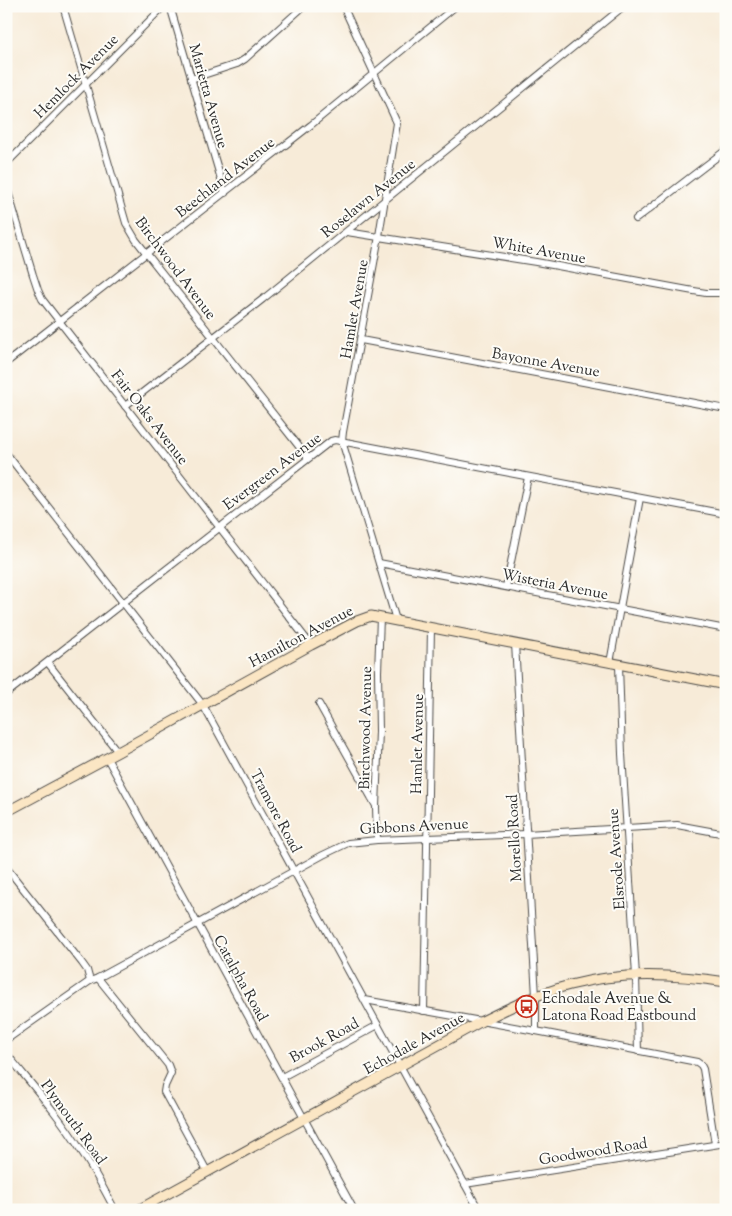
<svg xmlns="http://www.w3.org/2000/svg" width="732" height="1216" font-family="'Sorts Mill Goudy',serif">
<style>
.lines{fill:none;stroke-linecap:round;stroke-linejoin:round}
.street-casing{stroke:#4a4845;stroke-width:8}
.secondary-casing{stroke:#4a4845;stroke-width:11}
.street{stroke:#fff;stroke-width:6}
.secondary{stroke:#fbe6c4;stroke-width:9}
.labels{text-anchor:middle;stroke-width:4;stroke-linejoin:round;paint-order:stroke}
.street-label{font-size:15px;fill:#2b2b2b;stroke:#fdfcf7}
.poi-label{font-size:15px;fill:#2b2b2b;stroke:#fdfcf7;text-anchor:start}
</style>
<rect width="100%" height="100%" fill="#fdfcf7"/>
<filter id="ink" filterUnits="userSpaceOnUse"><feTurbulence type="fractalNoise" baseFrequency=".02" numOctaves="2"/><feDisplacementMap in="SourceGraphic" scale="10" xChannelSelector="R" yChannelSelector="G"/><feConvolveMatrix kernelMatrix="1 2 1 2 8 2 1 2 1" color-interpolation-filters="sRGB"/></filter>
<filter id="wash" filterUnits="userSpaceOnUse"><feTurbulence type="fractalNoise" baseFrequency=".0096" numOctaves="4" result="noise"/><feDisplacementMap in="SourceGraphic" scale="20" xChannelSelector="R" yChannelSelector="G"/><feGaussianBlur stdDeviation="1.12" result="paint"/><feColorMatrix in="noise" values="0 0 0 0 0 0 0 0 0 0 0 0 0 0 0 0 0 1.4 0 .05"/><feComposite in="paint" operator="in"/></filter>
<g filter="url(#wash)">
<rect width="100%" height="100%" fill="#f7ebd8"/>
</g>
<g filter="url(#ink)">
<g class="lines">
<defs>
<g id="street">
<polyline points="63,6 126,223 136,240 308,458"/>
<polyline points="170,6 225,193"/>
<polyline points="343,6 397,123 379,236 343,432 342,441 396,620"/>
<polyline points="191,79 237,64 245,59 304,6"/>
<polyline points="6,164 164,6"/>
<polyline points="6,185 33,275 38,290 42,299 311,645"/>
<polyline points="636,219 726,150"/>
<polyline points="347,232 536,262 688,290 706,293 726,293"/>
<polyline points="361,340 726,409"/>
<polyline points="6,363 311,125 456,6"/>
<polyline points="125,406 263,299 624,6"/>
<polyline points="6,453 203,705 479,1210"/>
<polyline points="379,563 726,629"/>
<polyline points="506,587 528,477"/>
<polyline points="515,644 536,996 536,1031"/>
<polyline points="48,663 118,752"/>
<polyline points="610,663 640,498"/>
<polyline points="619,665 622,754 636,976 638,1051"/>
<polyline points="6,694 331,441 335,440 726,514"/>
<polyline points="319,704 376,806"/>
<polyline points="107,758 354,1210"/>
<polyline points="377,840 376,807 379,731 378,672 380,617"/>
<polyline points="6,867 82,963 87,970 90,981"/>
<polyline points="98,978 168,1065 171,1073 165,1086 164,1092 207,1171"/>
<polyline points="365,1000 536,1031 697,1062 701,1065 703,1069 715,1144"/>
<polyline points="424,1011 431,628"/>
<polyline points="6,1040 90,981 98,978 323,855 348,843 377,840 526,834 677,825 726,834"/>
<path d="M6,1053C31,1084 59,1115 80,1149C93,1168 104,1189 115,1210"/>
<polyline points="282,1077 378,1025"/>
<polyline points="465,1184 726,1143"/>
</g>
<g id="secondary">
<polyline points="6,812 118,752 311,645 357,621 371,616 726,685"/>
<path d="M138,1210L482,1021C511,1007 539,993 570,985C621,971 675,974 726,982"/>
</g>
</defs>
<use href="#street" class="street-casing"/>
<use href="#secondary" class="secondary-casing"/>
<use href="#street" class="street"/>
<use href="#secondary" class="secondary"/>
</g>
</g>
<defs>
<symbol id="bus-ring" viewBox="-11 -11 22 22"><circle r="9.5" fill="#fdfcf7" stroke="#c8321e" stroke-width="1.5"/><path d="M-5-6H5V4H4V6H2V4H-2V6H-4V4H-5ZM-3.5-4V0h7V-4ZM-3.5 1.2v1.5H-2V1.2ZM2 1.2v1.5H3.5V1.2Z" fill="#c8321e"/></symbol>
</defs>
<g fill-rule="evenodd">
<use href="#bus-ring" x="514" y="994" width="25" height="25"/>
</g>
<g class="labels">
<g class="street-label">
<text transform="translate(76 76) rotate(-45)" y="5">Hemlock Avenue</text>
<text transform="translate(209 96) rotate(74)" y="5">Marietta Avenue</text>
<text transform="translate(225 177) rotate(-38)" y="5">Beechland Avenue</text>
<text transform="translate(368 198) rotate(-39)" y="5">Roselawn Avenue</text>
<text transform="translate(539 250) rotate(10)" y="5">White Avenue</text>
<text transform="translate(176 268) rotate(53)" y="5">Birchwood Avenue</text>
<text transform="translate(354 309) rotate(-80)" y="5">Hamlet Avenue</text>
<text transform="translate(546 362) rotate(10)" y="5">Bayonne Avenue</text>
<text transform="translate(150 417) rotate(52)" y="5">Fair Oaks Avenue</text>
<text transform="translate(272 471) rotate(-37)" y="5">Evergreen Avenue</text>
<text transform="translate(555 584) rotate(11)" y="5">Wisteria Avenue</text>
<text transform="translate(301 636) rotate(-28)" y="5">Hamilton Avenue</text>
<text transform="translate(365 728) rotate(-89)" y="5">Birchwood Avenue</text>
<text transform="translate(417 744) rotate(-89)" y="5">Hamlet Avenue</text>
<text transform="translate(276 811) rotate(62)" y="5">Tramore Road</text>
<text transform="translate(414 826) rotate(-3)" y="5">Gibbons Avenue</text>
<text transform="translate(514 838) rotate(-93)" y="5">Morello Road</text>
<text transform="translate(616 859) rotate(-94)" y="5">Elsrode Avenue</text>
<text transform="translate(241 978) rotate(61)" y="5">Catalpha Road</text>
<text transform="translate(324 1040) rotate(-29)" y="5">Brook Road</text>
<text transform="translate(414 1043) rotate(-29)" y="5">Echodale Avenue</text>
<text transform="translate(74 1122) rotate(54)" y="5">Plymouth Road</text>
<text transform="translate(593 1151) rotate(-9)" y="5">Goodwood Road</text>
</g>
<g class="poi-label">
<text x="542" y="1003">Echodale Avenue &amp;<tspan x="542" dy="17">Latona Road Eastbound</tspan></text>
</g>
</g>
<rect width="732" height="1216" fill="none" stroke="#fdfcf7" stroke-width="25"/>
</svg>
